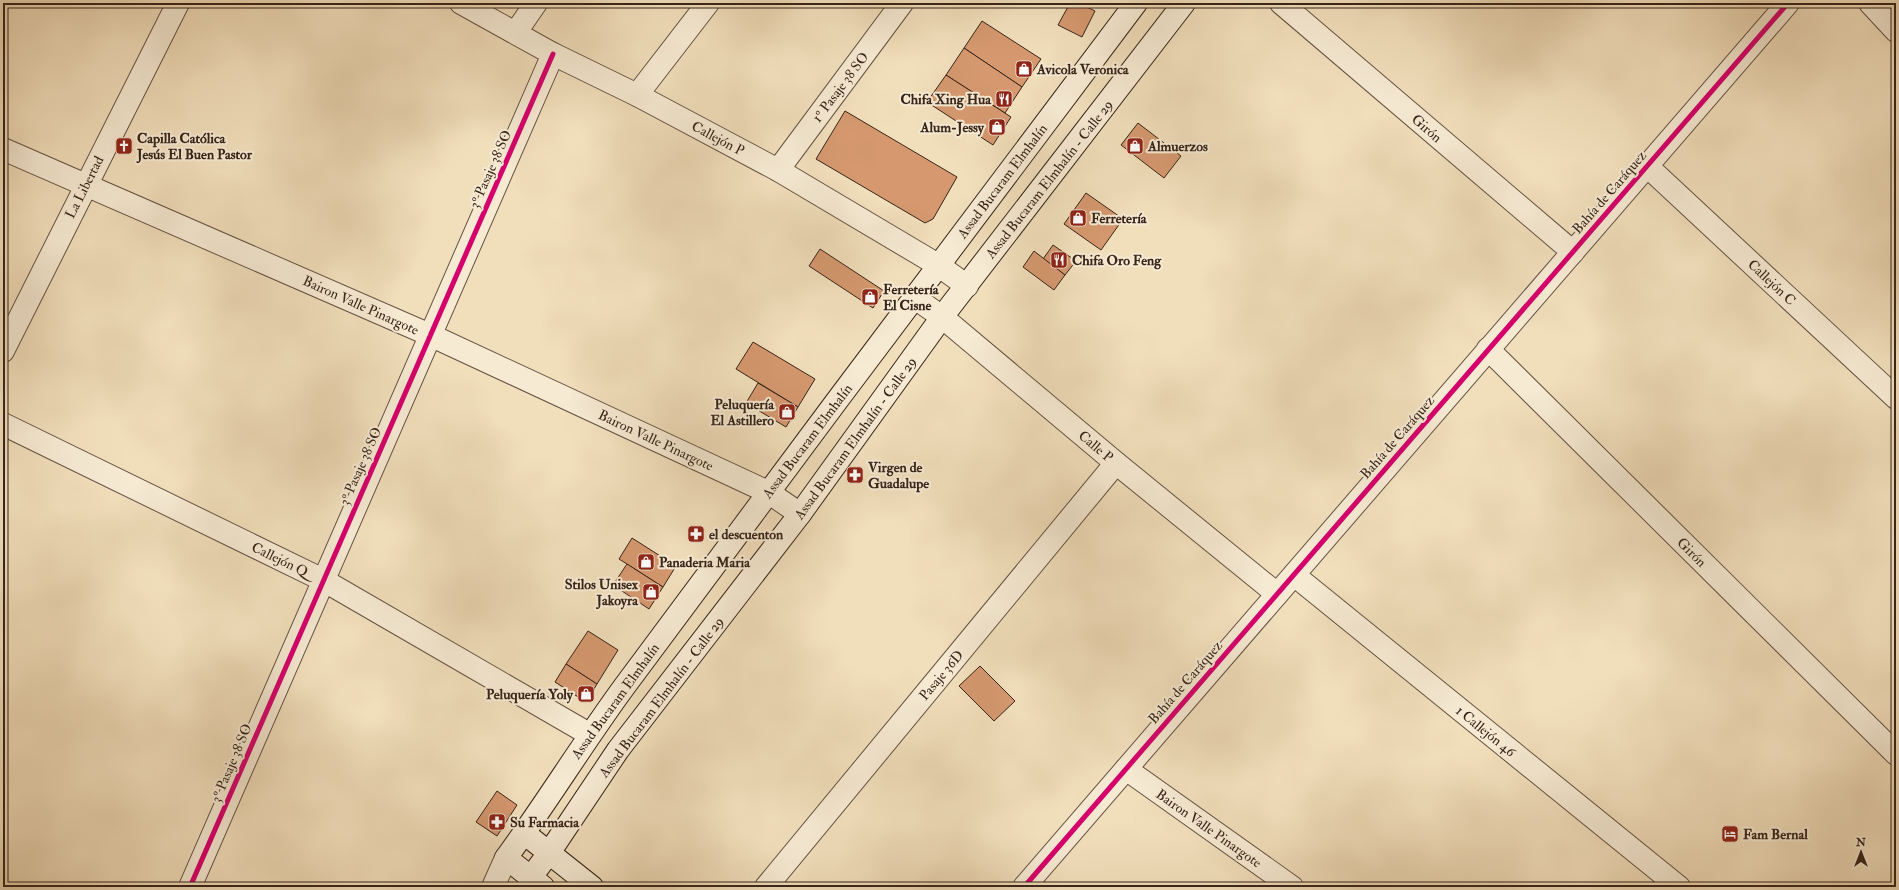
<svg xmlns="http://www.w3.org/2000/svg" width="1899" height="890" font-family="'IM FELL Double Pica',serif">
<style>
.building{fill:#d5986f;stroke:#372419}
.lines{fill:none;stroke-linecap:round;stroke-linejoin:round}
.minor-casing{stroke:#665242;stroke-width:24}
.secondary-casing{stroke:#372419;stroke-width:24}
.minor{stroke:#f6ead3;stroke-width:22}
.secondary{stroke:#f6ead3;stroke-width:22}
.cycleway-casing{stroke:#f6ead3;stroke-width:8}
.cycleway{stroke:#d6006c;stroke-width:5}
.labels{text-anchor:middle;stroke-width:4;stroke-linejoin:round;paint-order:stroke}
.poi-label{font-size:14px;font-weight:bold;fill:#372419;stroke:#f6ead3;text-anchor:start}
.street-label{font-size:14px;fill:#372419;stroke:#f6ead3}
</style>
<rect width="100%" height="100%" fill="#f1debb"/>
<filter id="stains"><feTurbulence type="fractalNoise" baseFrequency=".005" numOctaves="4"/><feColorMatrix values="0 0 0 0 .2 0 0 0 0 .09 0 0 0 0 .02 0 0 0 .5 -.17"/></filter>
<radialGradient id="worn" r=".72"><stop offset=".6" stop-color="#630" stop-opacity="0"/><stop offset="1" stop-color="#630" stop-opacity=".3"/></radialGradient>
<g class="building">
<polygon points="1070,3 1079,3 1095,11 1082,37 1058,25"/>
<polygon points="982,21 1041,59 1022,87 964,48"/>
<polygon points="964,48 1022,87 1005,113 946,75"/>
<polygon points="946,75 1011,117 993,145 927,102"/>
<polygon points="845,111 957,177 933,219 925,223 816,159"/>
<polygon points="1138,123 1181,156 1164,178 1121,145"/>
<polygon points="1086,193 1123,219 1101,250 1064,224"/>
<polygon points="1053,245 1076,261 1065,275 1043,259"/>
<polygon points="820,249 884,291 873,308 809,266"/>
<polygon points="1034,251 1065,275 1054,290 1023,267"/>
<polygon points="753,342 815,379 798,407 736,369"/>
<polygon points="758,383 798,407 786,427 746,403"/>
<polygon points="632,538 676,566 663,587 619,559"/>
<polygon points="627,564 663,587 649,609 613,585"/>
<polygon points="588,631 618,650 597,684 566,664"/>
<polygon points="566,664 597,684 586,702 555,682"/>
<polygon points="980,666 1015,701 994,721 959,686"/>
<polygon points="497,791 517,805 497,836 476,822"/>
</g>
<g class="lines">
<defs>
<g id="minor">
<polyline points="461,3 553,54 637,95 778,170 938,265 967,286"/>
<polyline points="1281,3 1573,252"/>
<polyline points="1870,3 1896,31"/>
<polyline points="516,32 536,3"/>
<polyline points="637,95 708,3"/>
<polyline points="3,149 430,335 768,492 800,514"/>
<polyline points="1647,166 1896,398"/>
<polyline points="778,170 902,3"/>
<polyline points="915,298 942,317 1116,463 1277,594"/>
<polyline points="1488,349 1896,754"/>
<polyline points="3,351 178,3"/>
<polyline points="3,424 323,580 589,734"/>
<polyline points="1294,575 1679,887"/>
<polyline points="1126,769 1292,887"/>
<polyline points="190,887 553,54"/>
<polyline points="493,887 506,858"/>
<polyline points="766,887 1116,463"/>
<polyline points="1024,887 1788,3"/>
</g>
<g id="secondary">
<polyline points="524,833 592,887"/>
<polyline points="531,877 549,853 618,750 800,514 942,317 1184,3"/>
<path d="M543,887L506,858C547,802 583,743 624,687C793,458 965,230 1136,3"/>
</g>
</defs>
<use href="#minor" class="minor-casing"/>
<use href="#secondary" class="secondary-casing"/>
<use href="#minor" class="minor"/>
<use href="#secondary" class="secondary"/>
<defs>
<g id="cycleway">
<polyline points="190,887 553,54"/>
<polyline points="1024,887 1788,3"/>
</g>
</defs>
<use href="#cycleway" class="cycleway-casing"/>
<use href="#cycleway" class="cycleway"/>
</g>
<defs>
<symbol id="shop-square" viewBox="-11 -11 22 22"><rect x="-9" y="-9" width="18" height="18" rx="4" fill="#8f2418" stroke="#f6ead3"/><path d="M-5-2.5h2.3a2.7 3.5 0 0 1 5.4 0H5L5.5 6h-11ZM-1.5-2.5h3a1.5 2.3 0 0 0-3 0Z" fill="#fff"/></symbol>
<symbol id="restaurant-square" viewBox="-11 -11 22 22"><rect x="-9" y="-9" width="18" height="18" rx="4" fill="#8f2418" stroke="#f6ead3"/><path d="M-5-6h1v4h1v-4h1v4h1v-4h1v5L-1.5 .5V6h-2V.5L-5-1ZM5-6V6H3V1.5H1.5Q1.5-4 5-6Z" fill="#fff"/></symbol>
<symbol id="church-square" viewBox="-11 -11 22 22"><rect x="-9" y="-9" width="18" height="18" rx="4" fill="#8f2418" stroke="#f6ead3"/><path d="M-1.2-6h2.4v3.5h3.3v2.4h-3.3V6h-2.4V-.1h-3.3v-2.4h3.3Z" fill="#fff"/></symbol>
<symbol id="pharmacy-square" viewBox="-11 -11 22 22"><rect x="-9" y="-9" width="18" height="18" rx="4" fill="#8f2418" stroke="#f6ead3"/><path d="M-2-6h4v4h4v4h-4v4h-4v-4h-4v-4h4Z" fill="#fff"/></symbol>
<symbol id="hotel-square" viewBox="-11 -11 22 22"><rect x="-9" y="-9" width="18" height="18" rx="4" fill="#8f2418" stroke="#f6ead3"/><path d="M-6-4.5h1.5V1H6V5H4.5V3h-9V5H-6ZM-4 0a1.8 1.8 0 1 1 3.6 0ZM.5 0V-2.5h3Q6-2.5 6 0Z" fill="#fff"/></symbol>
</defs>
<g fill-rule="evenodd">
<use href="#shop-square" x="1014" y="59" width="20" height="20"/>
<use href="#restaurant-square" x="994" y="89" width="20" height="20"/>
<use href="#shop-square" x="987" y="117" width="20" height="20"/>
<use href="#church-square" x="114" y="136" width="20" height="20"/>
<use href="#shop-square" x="1125" y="136" width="20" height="20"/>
<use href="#shop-square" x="1068" y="208" width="20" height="20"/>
<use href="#restaurant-square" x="1049" y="250" width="20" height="20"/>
<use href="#shop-square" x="860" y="287" width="20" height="20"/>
<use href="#shop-square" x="777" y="402" width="20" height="20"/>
<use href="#pharmacy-square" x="845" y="465" width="20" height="20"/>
<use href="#pharmacy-square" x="686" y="524" width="20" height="20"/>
<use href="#shop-square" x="636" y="552" width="20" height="20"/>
<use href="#shop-square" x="641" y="582" width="20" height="20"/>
<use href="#shop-square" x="576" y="684" width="20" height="20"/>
<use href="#pharmacy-square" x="487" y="812" width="20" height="20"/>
<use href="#hotel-square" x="1720" y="824" width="20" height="20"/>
</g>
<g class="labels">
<g class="poi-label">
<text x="1037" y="74">Avicola Veronica</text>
<text x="991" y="104" text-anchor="end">Chifa Xing Hua</text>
<text x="984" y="132" text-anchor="end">Alum-Jessy</text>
<text x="137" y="143">Capilla Católica<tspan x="137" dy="16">Jesús El Buen Pastor</tspan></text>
<text x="1148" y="151">Almuerzos</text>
<text x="1091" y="223">Ferretería</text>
<text x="1072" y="265">Chifa Oro Feng</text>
<text x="883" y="294">Ferretería<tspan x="883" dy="16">El Cisne</tspan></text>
<text x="774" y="409" text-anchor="end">Peluquería<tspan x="774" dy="16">El Astillero</tspan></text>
<text x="868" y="472">Virgen de<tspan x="868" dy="16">Guadalupe</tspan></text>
<text x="709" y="539">el descuenton</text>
<text x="659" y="567">Panaderia Maria</text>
<text x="638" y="589" text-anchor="end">Stilos Unisex<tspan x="638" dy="16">Jakoyra</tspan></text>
<text x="573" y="699" text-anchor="end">Peluquería Yoly</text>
<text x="510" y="827">Su Farmacia</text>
<text x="1743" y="839">Fam Bernal</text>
</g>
<g class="street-label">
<text transform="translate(840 87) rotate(-53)" y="5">1º Pasaje 38 SO</text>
<text transform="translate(1427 128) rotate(41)" y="5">Girón</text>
<text transform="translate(718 138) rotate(28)" y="5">Callejón P</text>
<text transform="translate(490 169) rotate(-66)" y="5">3º Pasaje 38 SO</text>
<text transform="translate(1049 179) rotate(-52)" y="5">Assad Bucaram Elmhalín - Calle 29</text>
<text transform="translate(1002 181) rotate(-53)" y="5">Assad Bucaram Elmhalín</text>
<text transform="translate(84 187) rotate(-63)" y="5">La Libertad</text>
<text transform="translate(1609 192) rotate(-49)" y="5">Bahía de Caráquez</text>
<text transform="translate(1772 282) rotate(43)" y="5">Callejón C</text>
<text transform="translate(361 305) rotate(24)" y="5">Bairon Valle Pinargote</text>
<text transform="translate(1397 437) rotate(-49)" y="5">Bahía de Caráquez</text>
<text transform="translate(855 438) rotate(-54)" y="5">Assad Bucaram Elmhalín - Calle 29</text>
<text transform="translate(656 440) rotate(25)" y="5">Bairon Valle Pinargote</text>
<text transform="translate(807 441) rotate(-53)" y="5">Assad Bucaram Elmhalín</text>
<text transform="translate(1096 446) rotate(40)" y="5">Calle P</text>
<text transform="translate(360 466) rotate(-66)" y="5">3º Pasaje 38 SO</text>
<text transform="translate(1692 552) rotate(45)" y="5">Girón</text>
<text transform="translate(280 559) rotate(26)" y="5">Callejón Q</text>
<text transform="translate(941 675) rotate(-50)" y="5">Pasaje 36D</text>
<text transform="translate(1185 682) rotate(-49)" y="5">Bahía de Caráquez</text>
<text transform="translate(661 697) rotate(-53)" y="5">Assad Bucaram Elmhalín - Calle 29</text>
<text transform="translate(615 701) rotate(-54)" y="5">Assad Bucaram Elmhalín</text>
<text transform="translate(1486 731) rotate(39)" y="5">1 Callejón 46</text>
<text transform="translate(231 763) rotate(-67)" y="5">3º Pasaje 38 SO</text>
<text transform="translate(1209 828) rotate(35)" y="5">Bairon Valle Pinargote</text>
</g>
</g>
<rect width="1899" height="890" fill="none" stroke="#f1debb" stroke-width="16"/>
<rect x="4" y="4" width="1891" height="882" fill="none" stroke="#372419" stroke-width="2"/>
<rect x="8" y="8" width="1883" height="874" fill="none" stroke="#372419"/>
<g transform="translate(1861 852)" stroke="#f6ead3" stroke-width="3" paint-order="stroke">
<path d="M0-3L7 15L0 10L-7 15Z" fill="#372419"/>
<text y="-6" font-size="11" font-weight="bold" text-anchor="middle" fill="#372419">N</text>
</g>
<rect width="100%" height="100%" filter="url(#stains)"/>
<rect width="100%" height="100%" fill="url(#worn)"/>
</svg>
